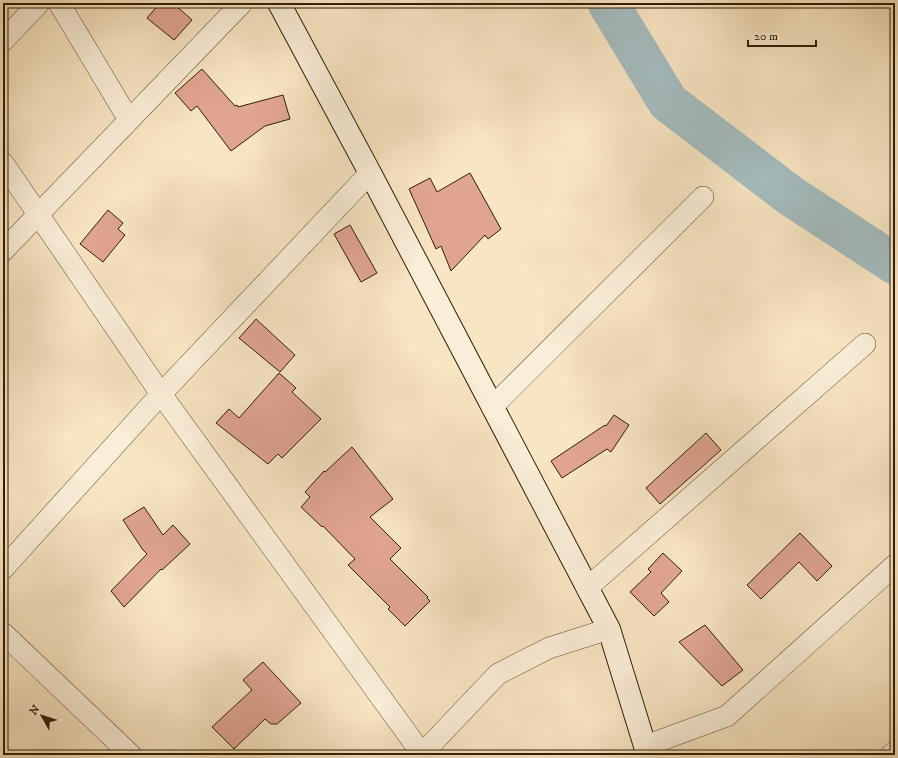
<svg xmlns="http://www.w3.org/2000/svg" width="898" height="758" font-family="'IM FELL DW Pica',serif">
<style>
.lines{fill:none;stroke-linecap:round;stroke-linejoin:round}
.river{stroke:#a4bcbf;stroke-width:41}
.building{fill:#e0a592;stroke:#321e01}
.street-casing{stroke:#645032;stroke-width:22}
.secondary-casing{stroke:#321e01;stroke-width:24}
.street{stroke:#faeed8;stroke-width:21}
.secondary{stroke:#faeed8;stroke-width:22}
</style>
<rect width="100%" height="100%" fill="#f8e5c3"/>
<filter id="stains"><feTurbulence type="fractalNoise" baseFrequency=".005" numOctaves="4"/><feColorMatrix values="0 0 0 0 .2 0 0 0 0 .09 0 0 0 0 .02 0 0 0 .5 -.17"/></filter>
<radialGradient id="worn" r=".72"><stop offset=".6" stop-color="#630" stop-opacity="0"/><stop offset="1" stop-color="#630" stop-opacity=".3"/></radialGradient>
<g class="lines">
<polyline class="river" points="608,3 668,102 791,196 895,264"/>
</g>
<g class="building">
<polygon points="160,3 173,3 192,20 174,40 147,18"/>
<polygon points="202,69 235,106 237,105 238,107 283,95 290,119 265,126 231,151 197,106 191,111 175,93"/>
<polygon points="470,173 501,229 488,239 485,235 451,271 441,246 436,249 409,189 430,178 437,192"/>
<polygon points="108,210 123,223 118,229 125,235 103,262 80,244"/>
<polygon points="350,225 377,273 361,282 334,234"/>
<polygon points="256,319 295,355 280,372 239,338"/>
<polygon points="279,373 296,388 292,392 321,419 282,458 278,454 268,464 216,423 229,409 239,418"/>
<polygon points="614,415 629,425 611,452 607,449 562,478 551,461 605,425 606,426"/>
<polygon points="706,433 721,450 660,504 646,488"/>
<polygon points="352,447 393,499 370,517 401,548 390,559 428,597 427,598 430,601 405,626 388,609 390,607 348,565 355,559 323,526 322,527 301,507 310,497 305,492 324,471 325,472"/>
<polygon points="144,507 163,535 173,525 190,544 162,570 161,569 124,607 111,591 147,554 143,550 123,520"/>
<polygon points="800,533 832,566 817,581 799,562 761,599 747,585"/>
<polygon points="663,553 682,571 661,593 669,602 654,616 630,592 651,572 648,569"/>
<polygon points="705,625 743,670 722,686 679,642"/>
<polygon points="263,662 301,703 277,724 271,724 265,719 234,749 212,727 252,690 243,680"/>
</g>
<g class="lines">
<defs>
<g id="street">
<polyline points="59,3 129,120"/>
<polyline points="3,41 39,3"/>
<polyline points="3,163 161,394 422,754"/>
<polyline points="3,251 242,3"/>
<polyline points="492,407 703,197"/>
<polyline points="3,569 161,394 370,173"/>
<polyline points="587,588 865,344"/>
<polyline points="3,633 131,755"/>
<polyline points="645,746 727,716 895,565"/>
<polyline points="421,755 498,674 549,648 609,629"/>
<polyline points="891,755 895,752"/>
</g>
<polyline id="secondary" points="279,3 370,173 609,629 645,746 647,755"/>
</defs>
<use href="#street" class="street-casing"/>
<use href="#secondary" class="secondary-casing"/>
<use href="#street" class="street"/>
<use href="#secondary" class="secondary"/>
</g>
<rect width="898" height="758" fill="none" stroke="#f8e5c3" stroke-width="16"/>
<rect x="4" y="4" width="890" height="750" fill="none" stroke="#321e01" stroke-width="2"/>
<rect x="8" y="8" width="882" height="742" fill="none" stroke="#321e01"/>
<g transform="translate(42 716) rotate(309)" stroke="#faeed8" stroke-width="3" paint-order="stroke">
<path d="M0-3L7 15L0 10L-7 15Z" fill="#321e01"/>
<text y="-6" font-size="11" font-weight="bold" text-anchor="middle" fill="#321e01">N</text>
</g>
<path d="M748 40v6h68v-6" fill="none" stroke="#321e01" stroke-width="2"/>
<text x="754" y="40" font-size="12" fill="#321e01" stroke="#faeed8" stroke-width="3" paint-order="stroke">20 m</text>
<rect width="100%" height="100%" filter="url(#stains)"/>
<rect width="100%" height="100%" fill="url(#worn)"/>
</svg>
